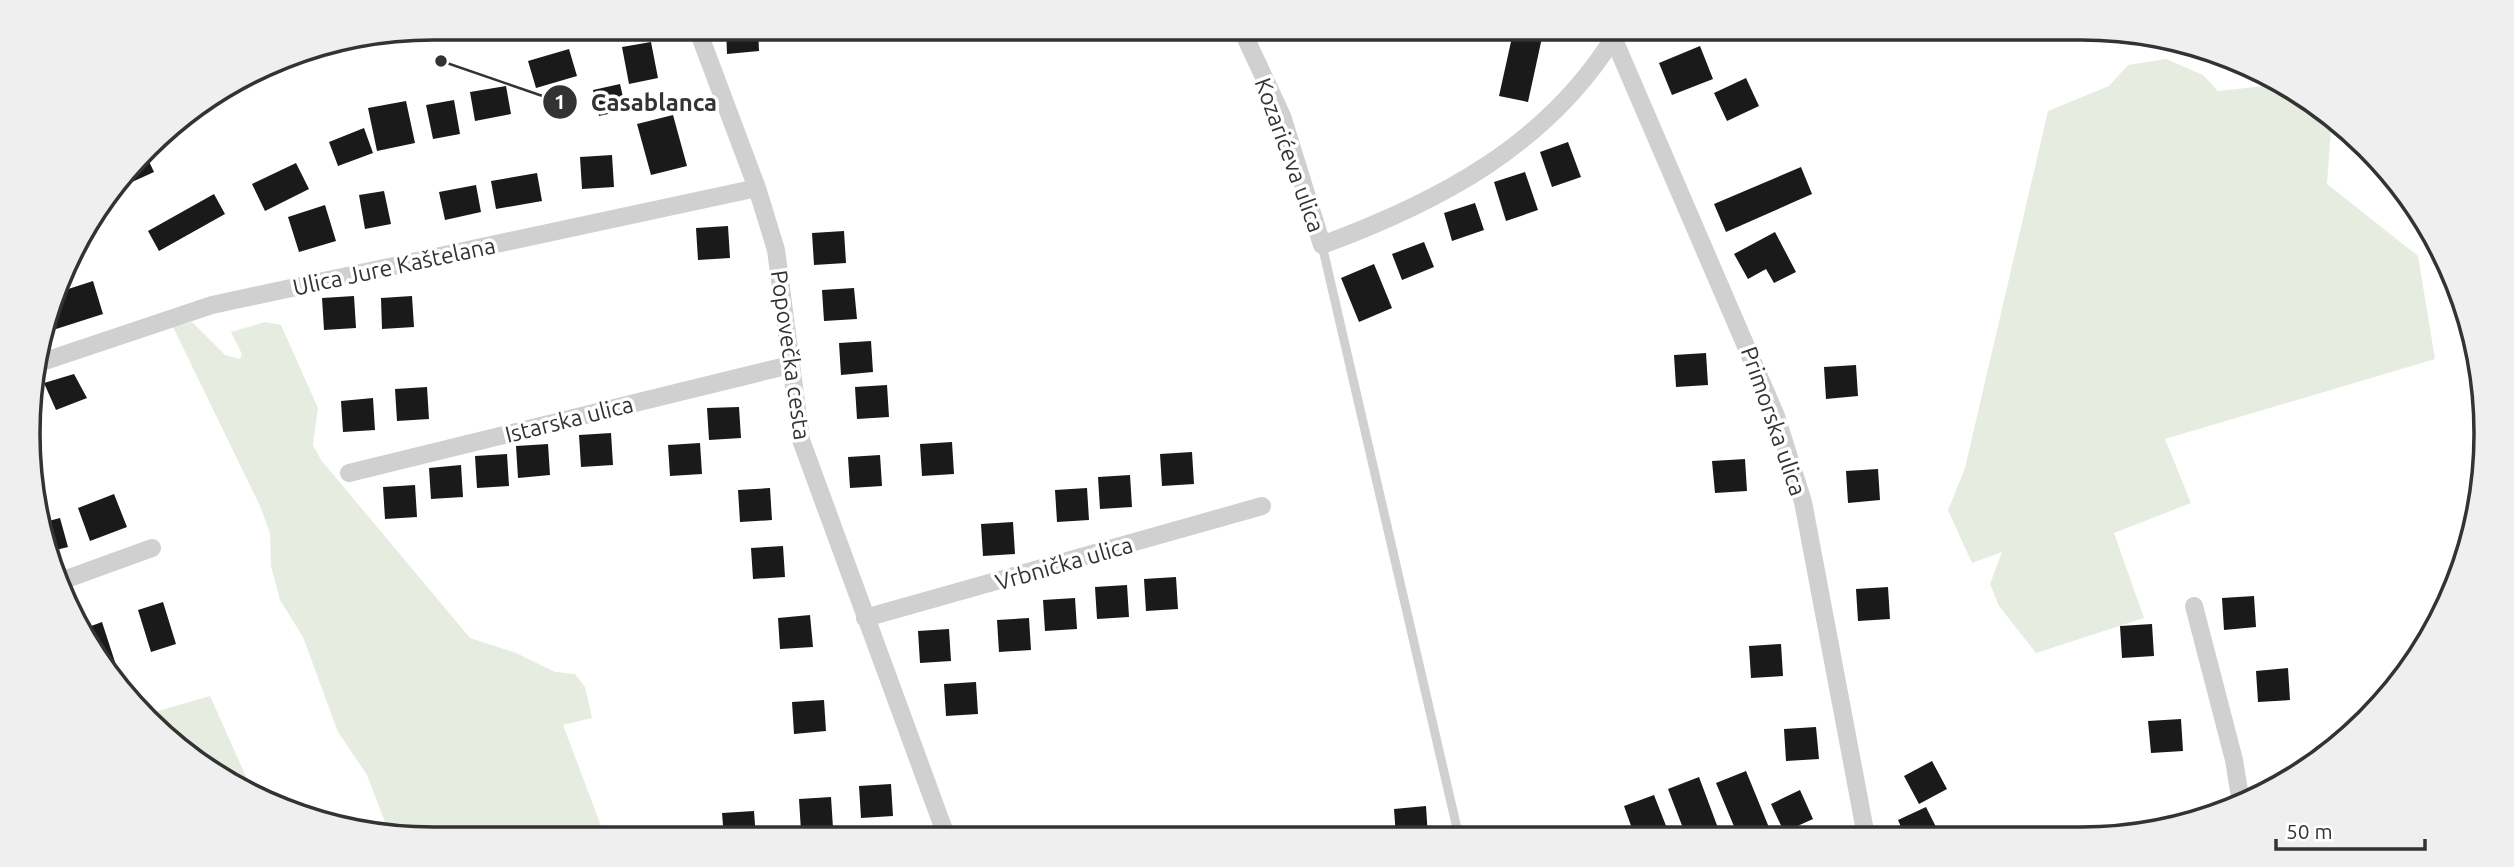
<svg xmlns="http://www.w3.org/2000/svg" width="2514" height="867" font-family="Ubuntu,sans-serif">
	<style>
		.green { fill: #e6ecdf }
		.building { fill: #1a1a1a }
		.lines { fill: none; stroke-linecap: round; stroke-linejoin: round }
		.service { stroke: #d0d0d0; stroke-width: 9 }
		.minor { stroke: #d0d0d0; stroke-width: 18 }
		.labels { text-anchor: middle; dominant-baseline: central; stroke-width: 7; stroke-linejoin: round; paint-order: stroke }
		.street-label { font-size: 23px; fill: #333; stroke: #fff }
		.rim { fill: none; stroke: #333; stroke-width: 3.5 }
		.leader { fill: none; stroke: #333; stroke-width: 2.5 }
		.callout-dot { fill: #333; stroke: #fff; stroke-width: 2.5 }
		.mark-label { font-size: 21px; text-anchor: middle; font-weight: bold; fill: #fff }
		.callout-label { font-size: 24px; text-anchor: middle; font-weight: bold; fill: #333; stroke: #fff; stroke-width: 7; stroke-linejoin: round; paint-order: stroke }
	</style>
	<rect width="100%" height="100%" fill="#fff"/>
	<path class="green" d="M2166 59 2203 75 2218 91 2274 85 2327 112 2340 126 2331 129 2327 184 2418 256 2435 359 2165 439 2191 503 2114 533 2144 618 2036 653 1999 606 1990 584 2002 552 1972 563 1948 510 1965 468 2048 111 2109 86 2128 65Z
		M192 322 225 355 240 359 242 354 231 332 265 322 281 325 318 408 313 445 321 460 470 638 516 653 555 672 575 674 585 687 592 718 563 725 606 839H434L362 830 385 822 367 775 338 732 303 637 280 600 271 566 270 533 260 506 173 327Z
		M210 696 252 790 208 770 151 713Z"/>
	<path class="building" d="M726 28H758L759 51 727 54Z
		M1514 28 1543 33 1528 102 1499 96Z
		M651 42 658 78 629 84 622 47Z
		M1700 46 1713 79 1672 95 1659 63Z
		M569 49 577 76 536 88 528 61Z
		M1746 78 1759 106 1727 121 1714 93Z
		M620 84 626 110 599 116 593 90Z
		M506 86 511 114 475 121 470 92Z
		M454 100 460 134 433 139 426 105Z
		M406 101 415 143 377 151 368 108Z
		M673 115 687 166 651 175 637 124Z
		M364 128 373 153 338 166 329 142Z
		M1568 142 1581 177 1552 187 1540 152Z
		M146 155 154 172 121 187Z
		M612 155 614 187 582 189 580 157Z
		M296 163 309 189 265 211 252 184Z
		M1801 167 1812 194 1726 232 1714 204Z
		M1525 172 1538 210 1506 221 1494 182Z
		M537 173 542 201 496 209 491 181Z
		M476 185 481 212 445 220 439 192Z
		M384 191 391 224 365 229 359 195Z
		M214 194 225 214 159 251 148 231Z
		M1475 203 1484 230 1452 241 1444 213Z
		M325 205 336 241 299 252 288 217Z
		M728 226 730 258 698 260 696 228Z
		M844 231 846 263 814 265 812 233Z
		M1775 232 1796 272 1774 283 1766 269 1748 279 1734 254Z
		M1424 242 1434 267 1402 280 1392 254Z
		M1374 264 1392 308 1359 322 1341 278Z
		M93 281 103 314 53 330 50 320 59 292Z
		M854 288 857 319 824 321 822 290Z
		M354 296 356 328 324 330 322 298Z
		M412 296 414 327 382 329 381 298Z
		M871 341 873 372 841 375 839 343Z
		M1706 353 1708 385 1676 387 1674 355Z
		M1856 365 1858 396 1826 399 1824 367Z
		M74 374 87 398 56 410 44 383Z
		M887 385 889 417 857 419 855 387Z
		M427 387 429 419 397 421 395 389Z
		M373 398 375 430 343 432 341 401Z
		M739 407 741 438 709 440 707 408Z
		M611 433 613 465 581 467 579 435Z
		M952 442 954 474 922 476 920 444Z
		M700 443 702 474 670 476 668 445Z
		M548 444 550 475 518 478 516 446Z
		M1192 452 1194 484 1162 486 1160 454Z
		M507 454 509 486 477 488 475 456Z
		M880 455 882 486 850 488 848 457Z
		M1745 459 1747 491 1715 493 1712 461Z
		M461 465 463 497 431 499 429 468Z
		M1878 469 1880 500 1848 503 1846 471Z
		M1130 475 1132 507 1100 509 1098 477Z
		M415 485 417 517 385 519 383 487Z
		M770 488 772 520 740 522 738 490Z
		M1087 488 1089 520 1057 522 1055 490Z
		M114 494 127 527 90 541 78 508Z
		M60 518 68 547 48 552 42 538 41 523Z
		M1013 522 1015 554 983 556 981 524Z
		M783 546 785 577 753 579 751 548Z
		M1176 577 1178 609 1146 611 1144 579Z
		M1127 585 1129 617 1097 619 1095 587Z
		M1888 587 1890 619 1858 621 1856 589Z
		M2254 596 2256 627 2224 630 2222 598Z
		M1075 598 1077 629 1045 631 1043 600Z
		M163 602 176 644 151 652 138 610Z
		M810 615 813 647 780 649 778 618Z
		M1029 618 1031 650 999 652 997 620Z
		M102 622 115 662 103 666 97 659 83 629Z
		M2152 624 2154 656 2122 658 2120 626Z
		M949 629 951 661 920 663 918 631Z
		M1781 644 1783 676 1751 678 1749 646Z
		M2288 668 2290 700 2258 702 2256 671Z
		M976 682 978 714 946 716 944 684Z
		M824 700 826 731 794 734 792 702Z
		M2181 719 2183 751 2151 753 2148 721Z
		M1816 727 1819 759 1786 761 1784 729Z
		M1932 761 1947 789 1919 804 1904 776Z
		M1746 771 1770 830 1755 836H1738L1716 783Z
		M1699 777 1721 836H1686L1668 789Z
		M891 784 893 816 861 818 859 786Z
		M1800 790 1813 819 1784 832 1771 804Z
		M1654 795 1670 836 1635 837 1624 806Z
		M831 797 833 828 801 831 799 799Z
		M1426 806 1428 837H1396L1394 809Z
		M1926 807 1940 835 1905 836 1898 820Z
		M754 811 756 838H724L722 813Z
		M2194 816V817L2169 825 2168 818Z"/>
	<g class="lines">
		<path class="service" d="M1322 245 1459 837"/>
		<path class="minor" d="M697 28 757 188 776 250 801 440 947 838
			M1241 28 1282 116 1322 245C1439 202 1547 145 1614 37
			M1609 28 1776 416 1803 502 1866 836
			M36 364 212 305 757 188
			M349 473 790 365
			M61 581 152 548
			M2194 606 2234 760 2241 803
			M865 618 1262 506"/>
	</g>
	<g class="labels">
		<g class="street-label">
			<text transform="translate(1290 155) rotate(70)">Kozarićeva ulica</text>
			<text transform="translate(394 266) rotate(-12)">Ulica Jure Kaštelana</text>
			<text transform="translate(791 355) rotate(82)">Popovečka cesta</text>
			<text transform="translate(569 419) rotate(-14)">Istarska ulica</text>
			<text transform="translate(1774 421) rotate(71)">Primorska ulica</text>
			<text transform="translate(1064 563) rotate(-16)">Vrbnička ulica</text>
		</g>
	</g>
	<path d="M0 0H2514V867H0ZM433 40H2081A393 393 0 0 1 2474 433V434A393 393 0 0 1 2081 827H433A393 393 0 0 1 40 434V433A393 393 0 0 1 433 40Z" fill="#efefef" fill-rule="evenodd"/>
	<path class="rim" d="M433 40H2081A393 393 0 0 1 2474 433V434A393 393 0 0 1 2081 827H433A393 393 0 0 1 40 434V433A393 393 0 0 1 433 40Z"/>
	<path class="leader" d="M441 61L560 102"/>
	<g class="callout-dot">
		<circle cx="441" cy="61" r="7"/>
		<circle cx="560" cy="102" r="18"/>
	</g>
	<g class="mark-label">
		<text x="560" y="109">1</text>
	</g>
	<g class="callout-label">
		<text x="654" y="111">Casablanca</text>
	</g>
	<path d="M2276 839v10h149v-10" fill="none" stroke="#333333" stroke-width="3.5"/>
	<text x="2286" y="839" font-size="21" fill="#333333" stroke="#ffffff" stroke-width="5" paint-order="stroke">50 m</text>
</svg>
